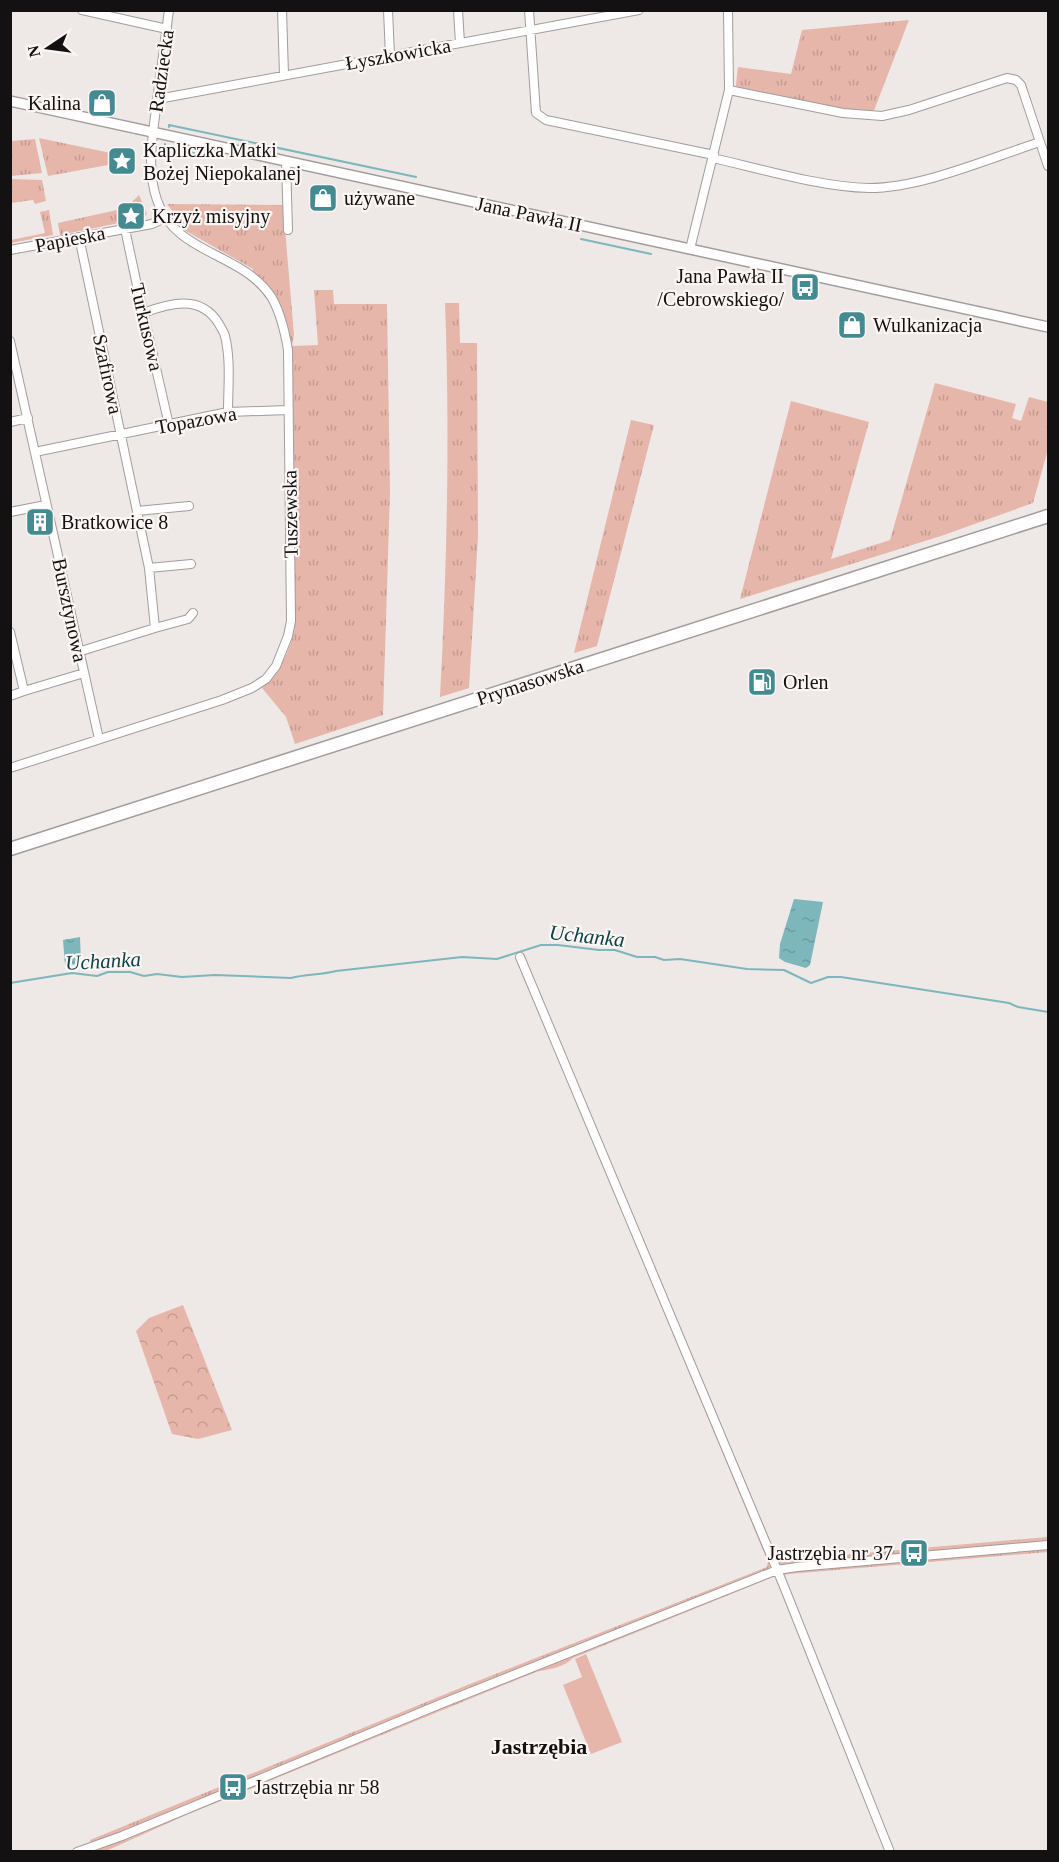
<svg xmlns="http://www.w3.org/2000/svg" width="1059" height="1862" font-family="Georgia,serif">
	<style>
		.grass { fill: url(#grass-tufts) }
		.forest { fill: url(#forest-crowns) }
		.pitch { fill: #e7b6aa }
		.water { fill: url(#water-ripples) }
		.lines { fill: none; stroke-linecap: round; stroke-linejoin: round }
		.stream { stroke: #7db6bb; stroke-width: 2 }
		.minor-casing { stroke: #a29d9c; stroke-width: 10 }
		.tertiary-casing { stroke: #a29d9c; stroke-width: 12 }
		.primary-casing { stroke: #a29d9c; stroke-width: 15 }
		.minor { stroke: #fff; stroke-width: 8 }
		.tertiary { stroke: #fff; stroke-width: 9 }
		.primary { stroke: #fff; stroke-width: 12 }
		.labels { text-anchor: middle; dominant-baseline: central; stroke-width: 4.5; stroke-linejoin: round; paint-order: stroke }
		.street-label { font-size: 20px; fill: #131111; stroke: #fbf6f4 }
		.poi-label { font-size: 20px; fill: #131111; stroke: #fbf6f4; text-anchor: start }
		.water-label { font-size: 21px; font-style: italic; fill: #0d4347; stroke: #fbf6f4 }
		.quarter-label { font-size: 22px; font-weight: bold; fill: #131111; stroke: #fbf6f4 }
	</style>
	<defs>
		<pattern id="grass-tufts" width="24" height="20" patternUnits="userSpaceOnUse" patternTransform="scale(1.5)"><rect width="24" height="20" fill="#e7b6aa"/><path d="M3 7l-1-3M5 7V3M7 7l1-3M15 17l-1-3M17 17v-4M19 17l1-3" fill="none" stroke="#c59b91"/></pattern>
		<pattern id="forest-crowns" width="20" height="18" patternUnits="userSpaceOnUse" patternTransform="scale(1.5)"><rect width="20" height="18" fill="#e7b6aa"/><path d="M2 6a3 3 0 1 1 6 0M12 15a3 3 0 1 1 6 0" fill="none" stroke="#c59b91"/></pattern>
		<pattern id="water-ripples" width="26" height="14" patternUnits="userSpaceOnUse" patternTransform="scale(1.5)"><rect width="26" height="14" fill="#7db6bb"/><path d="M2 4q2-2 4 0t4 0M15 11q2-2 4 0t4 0" fill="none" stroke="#6b9ba0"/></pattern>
	</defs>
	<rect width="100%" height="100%" fill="#eee8e7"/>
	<path class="grass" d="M909 20 873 113 735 92 738 67 791 74 802 30Z
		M39 138 125 156 134 170 119 163 48 176Z
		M35 139 42 173 11 176V141Z
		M11 179 42 180 46 201 35 204 33 200 11 203Z
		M139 195 147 214 144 218 60 235 58 223 126 208Z
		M167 204 283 205 294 335 292 346 318 345 314 290H333L334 304H387L390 492 383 715 295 744 286 717 262 688C281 671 290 651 295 626L292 347C287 317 277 292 253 273V269L186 231H181L184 226Z
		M49 210 53 235 11 243V240L45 233 40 212Z
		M445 303H459L460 343H477L478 536 469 688 440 697C447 565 450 434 445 303Z
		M935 383 1016 404 1012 418 1021 421 1029 397 1048 402V449L1033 503 941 536 740 599 791 401 869 422 831 559 890 540Z
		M631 420 654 425 597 646 574 653Z
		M525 958 777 1557 785 1560 1048 1537V1552L789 1574 773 1577 573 1658C564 1668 548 1669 536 1672L186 1815 106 1851H94L90 1840 470 1684 767 1567 768 1562 517 960Z"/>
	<path class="forest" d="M183 1305 232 1430 198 1439 172 1434 136 1331 149 1318Z"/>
	<path class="pitch" d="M586 1654 622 1742 591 1754 563 1685 582 1677 575 1659Z"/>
	<path class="water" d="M794 899 823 902 810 965 806 968 785 962 779 958 780 944Z
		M80 937 81 964 65 965 63 940Z"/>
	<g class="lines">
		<path class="stream" d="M169 127V125L416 177
			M165 144V146L194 153
			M581 239 651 254
			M10 983 72 973 97 976 108 972H130L144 976 157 974 182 977 215 975 291 978C306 974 321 975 336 971L462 957 497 959 541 945H558L599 950H615L637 957H655L664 960 680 959 747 969 784 970 811 983 828 977H841L1009 1003 1018 1007 1048 1012"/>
		<g class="minor-casing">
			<path id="minor" d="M82 10 167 29
				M282 10 284 75
				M388 10 390 56
				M458 10 460 43
				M529 10 536 113 546 120 714 155
				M729 90 843 113 882 116 909 110 1007 78 1016 80 1021 85 1048 166
				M158 99 639 10
				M713 158C761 169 821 187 869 188 922 188 990 158 1040 142
				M286 161 288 230
				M125 229 138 290 169 425
				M690 249 729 90 728 10
				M10 250 152 224 165 218
				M143 313C170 303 201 294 219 324 221 328 224 332 225 336 231 360 228 388 228 412
				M10 341 99 739
				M10 422 28 418
				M35 452 228 412 288 410
				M137 511 189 506
				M10 512 46 505
				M149 568 191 564
				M155 628 188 619 193 613
				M10 632 24 691 10 696
				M78 652 155 628 149 568 79 237
				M24 691 84 673
				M10 768 222 700 252 688 266 679 276 666 288 636 291 621 288 350C285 332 281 314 272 298 243 252 175 255 157 200 146 168 153 134 157 101 161 71 165 41 169 10
				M520 957 783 1584 890 1852
				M77 1852 122 1836 443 1703 777 1570 797 1567 1048 1545"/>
		</g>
		<g class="tertiary-casing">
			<path id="tertiary" d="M10 101 1048 327"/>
		</g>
		<g class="primary-casing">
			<path id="primary" d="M10 849 1048 516"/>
		</g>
		<use href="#minor" class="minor"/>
		<use href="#tertiary" class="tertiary"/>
		<use href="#primary" class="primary"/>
	</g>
	<defs>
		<g id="shop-square" transform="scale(1.5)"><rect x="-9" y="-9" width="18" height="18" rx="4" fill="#438a91" stroke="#fbf6f4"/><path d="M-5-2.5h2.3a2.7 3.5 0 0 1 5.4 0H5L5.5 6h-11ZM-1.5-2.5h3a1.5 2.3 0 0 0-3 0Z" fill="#fff"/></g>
		<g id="sight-square" transform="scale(1.5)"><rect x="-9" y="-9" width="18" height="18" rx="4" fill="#438a91" stroke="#fbf6f4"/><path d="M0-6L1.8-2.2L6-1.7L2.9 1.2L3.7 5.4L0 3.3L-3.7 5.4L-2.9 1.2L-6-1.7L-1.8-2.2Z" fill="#fff"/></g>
		<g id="bus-square" transform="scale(1.5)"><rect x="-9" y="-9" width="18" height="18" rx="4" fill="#438a91" stroke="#fbf6f4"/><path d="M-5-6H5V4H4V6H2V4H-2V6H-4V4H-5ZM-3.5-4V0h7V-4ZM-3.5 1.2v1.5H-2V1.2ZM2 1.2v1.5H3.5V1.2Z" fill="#fff"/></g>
		<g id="building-square" transform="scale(1.5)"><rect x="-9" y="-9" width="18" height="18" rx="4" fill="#438a91" stroke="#fbf6f4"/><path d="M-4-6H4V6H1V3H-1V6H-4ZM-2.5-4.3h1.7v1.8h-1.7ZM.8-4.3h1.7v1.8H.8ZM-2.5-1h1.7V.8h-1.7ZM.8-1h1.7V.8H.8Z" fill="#fff"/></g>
		<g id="fuel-square" transform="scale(1.5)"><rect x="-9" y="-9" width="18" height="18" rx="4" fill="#438a91" stroke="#fbf6f4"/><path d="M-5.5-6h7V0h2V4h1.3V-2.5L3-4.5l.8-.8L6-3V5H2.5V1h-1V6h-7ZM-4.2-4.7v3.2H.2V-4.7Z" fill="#fff"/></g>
	</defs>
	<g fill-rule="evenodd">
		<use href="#shop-square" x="102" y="103"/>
		<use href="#sight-square" x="122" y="161"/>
		<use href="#shop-square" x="323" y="198"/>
		<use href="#sight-square" x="131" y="216"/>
		<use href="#bus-square" x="805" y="287"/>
		<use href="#shop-square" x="852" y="325"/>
		<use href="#building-square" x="40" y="522"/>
		<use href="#fuel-square" x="762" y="682"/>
		<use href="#bus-square" x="914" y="1553"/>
		<use href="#bus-square" x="233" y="1787"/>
	</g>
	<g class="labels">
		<g class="street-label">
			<text transform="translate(398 54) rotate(-10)">Łyszkowicka</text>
			<text transform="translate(161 71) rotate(-82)">Radziecka</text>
			<text transform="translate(529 214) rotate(12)">Jana Pawła II</text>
			<text transform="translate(70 239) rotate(-11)">Papieska</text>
			<text transform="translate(147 327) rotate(77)">Turkusowa</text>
			<text transform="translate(108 374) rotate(78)">Szafirowa</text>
			<text transform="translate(196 420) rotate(-10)">Topazowa</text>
			<text transform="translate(290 514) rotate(-91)">Tuszewska</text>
			<text transform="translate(70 610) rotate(78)">Bursztynowa</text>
			<text transform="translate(530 682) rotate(-18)">Prymasowska</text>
		</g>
		<g class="poi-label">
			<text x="81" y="103" text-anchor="end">Kalina</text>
			<text x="143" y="150">Kapliczka Matki<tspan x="143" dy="23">Bożej Niepokalanej</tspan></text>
			<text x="344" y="198">używane</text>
			<text x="152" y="216">Krzyż misyjny</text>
			<text x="784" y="276" text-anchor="end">Jana Pawła II<tspan x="784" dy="23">/Cebrowskiego/</tspan></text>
			<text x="873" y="325">Wulkanizacja</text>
			<text x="61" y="522">Bratkowice 8</text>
			<text x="783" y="682">Orlen</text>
			<text x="893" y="1553" text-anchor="end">Jastrzębia nr 37</text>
			<text x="254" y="1787">Jastrzębia nr 58</text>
		</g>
		<g class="water-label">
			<text transform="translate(587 936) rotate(6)">Uchanka</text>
			<text transform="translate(103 961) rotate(-3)">Uchanka</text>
		</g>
		<g class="quarter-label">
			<text x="539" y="1746">Jastrzębia</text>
		</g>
	</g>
	<rect width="1059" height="1862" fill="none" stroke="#131111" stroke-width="24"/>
	<g transform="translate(48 48) rotate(257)" stroke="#fbf6f4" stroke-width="4.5" paint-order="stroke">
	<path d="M0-4.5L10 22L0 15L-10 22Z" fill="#131111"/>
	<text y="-9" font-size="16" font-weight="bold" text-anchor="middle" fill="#131111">N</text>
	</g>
</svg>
